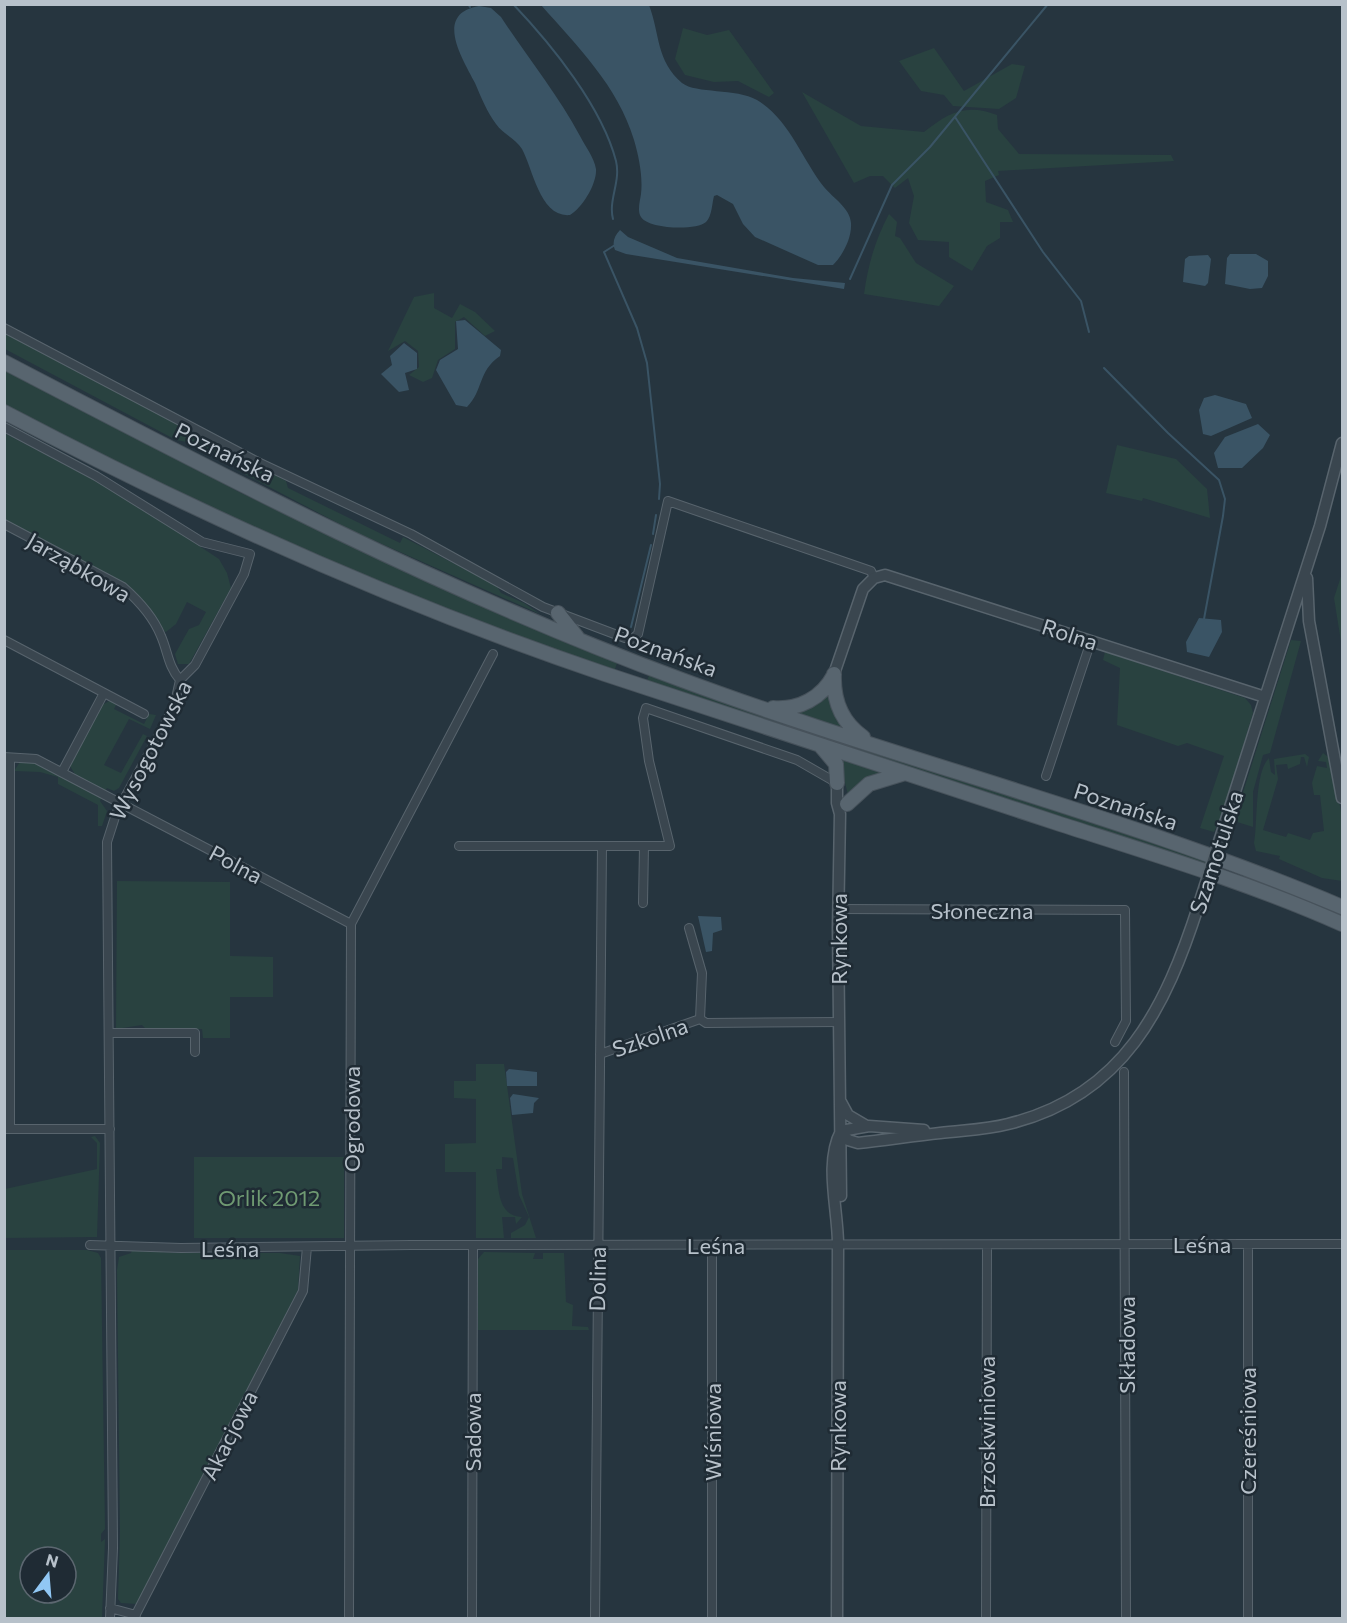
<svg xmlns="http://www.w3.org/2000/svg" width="1347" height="1623" font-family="Commissioner,sans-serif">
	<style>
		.green { fill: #294240; fill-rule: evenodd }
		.water { fill: #3a5465 }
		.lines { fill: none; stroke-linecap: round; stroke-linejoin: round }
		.stream { stroke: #3a5465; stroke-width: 2 }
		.minor-casing { stroke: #58646d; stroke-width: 10 }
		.tertiary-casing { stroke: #58646d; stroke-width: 13 }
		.primary-casing { stroke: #47525b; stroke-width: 16 }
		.minor { stroke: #3a464f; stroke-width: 8 }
		.tertiary { stroke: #3a464f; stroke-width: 10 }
		.primary { stroke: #58656f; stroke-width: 14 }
		.tertiary-bridge-casing { stroke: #58646d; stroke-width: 13; stroke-linecap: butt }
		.tertiary-bridge { stroke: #3a464f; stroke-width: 10 }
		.labels { text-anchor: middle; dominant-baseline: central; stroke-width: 5; stroke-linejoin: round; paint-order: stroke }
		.street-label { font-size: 22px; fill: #b7c1ca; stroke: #1f2b34 }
		.park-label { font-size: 22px; fill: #6f9a72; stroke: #1f2b34 }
	</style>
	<rect width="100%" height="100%" fill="#26353f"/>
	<path class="green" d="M683 28 707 35 729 30 774 93 769 97 738 81 714 82 685 75 675 59Z
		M934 48 964 91 1012 64 1025 66 1016 98 999 109 953 106 944 95 921 91 899 61Z
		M802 92 861 126 924 132C948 113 966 103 997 115L998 129 1019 154 1171 155 1174 161 998 171 999 175 985 181 986 202 1008 210 1013 222H1000V238L987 246 972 271 949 257V242L918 240 909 223 914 196 908 178 895 188 883 176H870L854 183Z
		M889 214 897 222 895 236 900 238 916 263 954 286 939 306 864 294C868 265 875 240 889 214Z
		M434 293V308L452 318 460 304 475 312 495 331 485 336 464 317 455 322V349L438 360 432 378 423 382 409 375 419 367 418 351 405 341 388 351 414 297Z
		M4 333 239 455 248 466 231 465 210 449 208 451 193 443 176 440 5 349Z
		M4 366 241 493 385 561 618 660 614 672C478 625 343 572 213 510 143 477 74 441 5 407Z
		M4 433 119 493 219 559 227 573 231 588 189 664H178L175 654 189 629 199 625 206 612 187 602 176 624 166 632 164 631 147 605 5 520Z
		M1117 445 1176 459 1207 489 1210 518 1143 498 1142 501 1106 493Z
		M257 466 286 481 288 488 400 543 403 537 497 586 501 593 524 603 540 614 355 532 233 468H249L253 471Z
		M1342 573V648L1334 598Z
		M1291 640 1301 641 1270 753 1263 755 1253 792V827L1234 821Z
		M1105 652 1245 698 1251 705 1253 713 1224 810 1214 832 1200 828 1224 756 1187 743 1178 746 1117 725 1120 668 1103 660Z
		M649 675 1207 860 1206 865 647 681Z
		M828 692 845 729 844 730 796 713Z
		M109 701 117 703 114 709 144 724 149 714 156 715 150 729 129 719 104 765 121 773 143 734 147 736 119 788 114 791 107 788 105 791 76 776 70 766 102 705Z
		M1323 753 1331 759 1342 817V881L1322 878 1279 859 1280 856 1256 851 1254 843C1258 823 1254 773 1269 758L1271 772 1275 775 1274 759 1305 754 1309 757 1307 767 1304 757H1301L1300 764 1288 769 1287 764 1276 765 1278 779 1263 830 1286 837 1288 833 1310 840 1313 833 1324 831 1320 795H1314L1312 783 1317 766 1327 768 1326 762 1318 761Z
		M839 758 885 772 866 779 848 795Z
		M20 762H37L102 797 100 801 107 811 102 826H98V805L58 784V777L40 772 14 771Z
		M117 881 230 882V956L273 957V997H230V1038H203L202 1029H146L142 1025 116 1029Z
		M476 1064H504L522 1194 536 1238H511V1233L525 1225 529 1217 519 1195 513 1158 502 1157V1169H496C499 1188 497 1216 522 1217L516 1224 515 1217H502L504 1238H476V1172H445V1144L476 1143V1099L454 1098V1081H476Z
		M95 1136 100 1143 97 1237 5 1238V1189L97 1169V1143L91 1137Z
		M194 1157H344V1238H194Z
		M5 1250H87L98 1253 101 1258 105 1529 101 1534V1542L105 1539 102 1618H5ZM30 1557H66V1593H30Z
		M132 1250 177 1253H280L300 1256 298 1290 137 1604 121 1603 118 1599 120 1532 117 1270 119 1257 131 1253Z
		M484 1252 535 1253 533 1259H543V1253H564L566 1302 573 1305 572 1326 588 1327 589 1330H478V1259Z"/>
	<path class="water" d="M541 5H649C660 34 656 61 682 83 696 94 736 88 757 100 789 119 802 159 824 187 833 198 850 208 851 223 852 238 843 255 833 265H818L755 237 743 224 733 204 717 195 714 196C712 203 712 216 706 222 696 231 648 229 641 217 637 211 640 201 641 194 643 177 639 157 634 140 618 86 577 46 541 5Z
		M479 6 491 8 501 17C527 57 557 93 580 136 585 146 594 157 596 169 597 184 582 208 570 215 540 218 533 169 522 149 516 139 503 134 496 124 487 112 481 97 475 83 463 59 433 14 479 6Z
		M620 230 628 237 677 258 793 278 845 283 844 289 626 254 615 250C612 243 614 236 620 230Z
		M1230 254H1256L1268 261V276L1262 288 1250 289 1225 284 1227 258Z
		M1208 255 1211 259 1208 283 1205 286 1183 282 1185 259 1189 256Z
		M465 320 501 350 500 356C477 372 484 390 467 407L456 405 436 370 440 360 458 349 456 321Z
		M404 343 417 353V369L405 373 409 390 399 392 381 374 392 365 390 356Z
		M1215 395 1246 404 1252 418 1211 436 1203 434 1199 410 1204 398Z
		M1258 424 1270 435 1263 448 1242 468H1218L1214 453 1225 437Z
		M1199 618 1221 620 1222 632 1209 657 1187 652 1186 642Z
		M698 916 721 917 722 930 713 933 712 951 706 952Z
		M509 1069 537 1072V1086H507L506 1072Z
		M513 1094 539 1098 534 1103 533 1113 512 1115 510 1098Z"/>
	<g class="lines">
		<path class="stream" d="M468 4 470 7
			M513 4C552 45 602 107 616 161 621 182 608 200 613 219
			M955 117 1043 252 1081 301 1089 332
			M615 245 604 252 637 328 647 363 660 484 659 499
			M850 279 892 185 930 147 1048 4
			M1104 368 1168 433 1219 480 1225 499 1223 516 1204 619
			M653 534 656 515
			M631 627 651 545"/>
		<g class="minor-casing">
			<path id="minor" d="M4 328 258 462 411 534 543 607 625 638 632 639 638 634 668 501 871 571 874 578
				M4 427 96 476 202 542 250 554 244 574 195 665 180 680 174 707 116 814 107 842 113 1548 110 1618
				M4 524 123 587C139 601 153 616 161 636 168 652 168 666 180 680
				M4 640 144 714
				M4 757 36 759 351 924
				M10 758V1129
				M62 772 104 693
				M1046 776 1091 641
				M459 846H670L649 761 643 718 646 708 797 760 837 783
				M643 903 644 846
				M838 909 1125 910 1126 1021 1115 1042
				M689 928 702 973 700 1019
				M700 1019 706 1023 840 1022
				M110 1033H195V1052
				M600 1054 700 1019
				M1124 1072 1126 1618
				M4 1129H110
				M90 1245 181 1248 411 1245 1342 1244
				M110 1608 136 1615
				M134 1618 303 1291 307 1247
				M349 1618 351 924 493 654
				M472 1618 473 1245
				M595 1618 602 846
				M712 1618V1245
				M986 1618 987 1245
				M1248 1618V1244"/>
		</g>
		<g class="tertiary-casing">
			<path id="tertiary" d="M1307 578 1309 621 1342 798
				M834 674 863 589 874 578 885 575 1265 697
				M837 783V803L840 814 838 928 841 1196
				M1224 826 1320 526 1342 443
				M841 1102 848 1115 865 1125
				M841 1131 848 1140 858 1143C885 1140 913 1136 940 1133 963 1130 985 1130 1008 1124 1124 1096 1166 1007 1199 904
				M841 1131 869 1126 924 1130
				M837 1618C838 1494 837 1369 838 1244 838 1209 824 1163 841 1131"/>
		</g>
		<g class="primary-casing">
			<path id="primary" d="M4 362C226 478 448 594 682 680 900 761 1128 816 1342 907
				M4 412C198 514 398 604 605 674 756 724 907 773 1057 823 1153 854 1250 883 1342 924
				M558 613 577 637
				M834 674C833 700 841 722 863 737
				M773 708C799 710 822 698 834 675
				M820 745 836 764 837 783
				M847 804 869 784 905 773"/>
		</g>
		<use href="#minor" class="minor"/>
		<use href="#tertiary" class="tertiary"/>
		<use href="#primary" class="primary"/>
		<g class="tertiary-bridge-casing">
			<path id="tertiary-bridge" d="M1199 904 1224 826"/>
		</g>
		<use href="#tertiary-bridge" class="tertiary-bridge"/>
	</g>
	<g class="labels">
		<g class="street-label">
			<text transform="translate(225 452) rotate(26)">Poznańska</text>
			<text transform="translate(79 567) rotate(30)">Jarząbkowa</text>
			<text transform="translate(1070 634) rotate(18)">Rolna</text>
			<text transform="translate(666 651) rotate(20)">Poznańska</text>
			<text transform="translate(150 750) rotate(-63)">Wysogotowska</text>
			<text transform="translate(1126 806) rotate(18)">Poznańska</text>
			<text transform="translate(1216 852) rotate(-72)">Szamotulska</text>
			<text transform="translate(236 864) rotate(28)">Polna</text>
			<text x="982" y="910">Słoneczna</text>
			<text transform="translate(838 939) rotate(-90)">Rynkowa</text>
			<text transform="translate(650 1037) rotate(-19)">Szkolna</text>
			<text transform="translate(351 1119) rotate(-90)">Ogrodowa</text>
			<text x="1202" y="1244">Leśna</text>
			<text x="716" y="1245">Leśna</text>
			<text x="230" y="1248">Leśna</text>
			<text transform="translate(597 1279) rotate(-89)">Dolina</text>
			<text transform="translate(1126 1345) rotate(-90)">Składowa</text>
			<text transform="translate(837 1426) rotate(-90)">Rynkowa</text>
			<text transform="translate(1247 1431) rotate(-90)">Czereśniowa</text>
			<text transform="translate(472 1432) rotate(-90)">Sadowa</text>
			<text transform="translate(712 1432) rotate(-90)">Wiśniowa</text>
			<text transform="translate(986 1432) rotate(-90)">Brzoskwiniowa</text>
			<text transform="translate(229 1435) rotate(-63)">Akacjowa</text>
		</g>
		<g class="park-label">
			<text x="269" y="1197">Orlik 2012</text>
		</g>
	</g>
	<rect width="1347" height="1623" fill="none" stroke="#b7c1ca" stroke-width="12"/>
	<g transform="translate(48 1575) rotate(16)"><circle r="28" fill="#1f2b34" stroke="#5c6770" stroke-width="1.5"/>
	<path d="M0-4.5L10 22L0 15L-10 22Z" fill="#91c7f4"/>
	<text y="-9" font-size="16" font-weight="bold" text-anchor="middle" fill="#b7c1ca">N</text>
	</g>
</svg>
